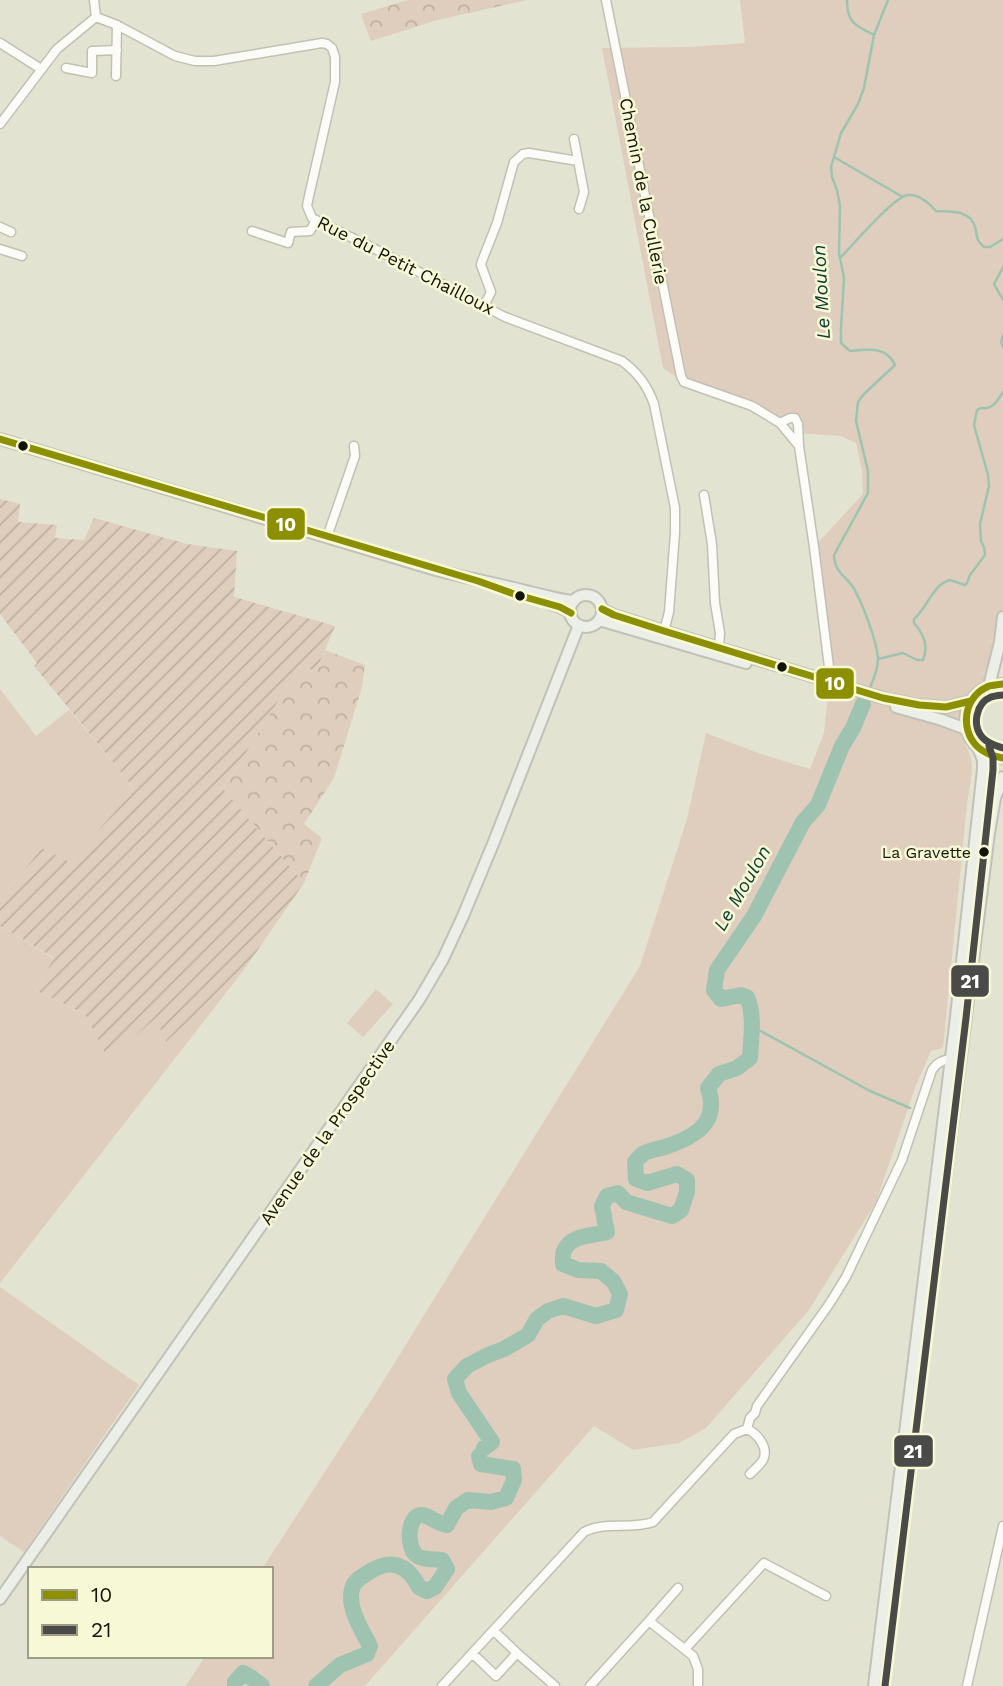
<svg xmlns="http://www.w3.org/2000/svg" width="1003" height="1686" font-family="'Work Sans',sans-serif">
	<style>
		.grass { fill: #dfcebd }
		.forest { fill: url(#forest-crowns) }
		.garden { fill: url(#garden-furrows) }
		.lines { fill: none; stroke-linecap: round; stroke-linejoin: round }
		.stream { stroke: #9ec4b1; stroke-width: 2.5 }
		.river { stroke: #9ec4b1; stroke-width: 16 }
		.minor-casing { stroke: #c1c1b3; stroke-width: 11 }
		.major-casing { stroke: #c1c1b8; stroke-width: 14 }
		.minor { stroke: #fbfbf8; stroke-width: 8 }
		.major { stroke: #ebefe7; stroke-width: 10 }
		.bus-1-casing { stroke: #f7f9d6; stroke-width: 12 }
		.bus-2-casing { stroke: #f7f9d6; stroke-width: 12 }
		.bus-1 { stroke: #8b8f00; stroke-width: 7 }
		.bus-2 { stroke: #4a4a49; stroke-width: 7 }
		.bus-dot { fill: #141408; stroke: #f7f9d6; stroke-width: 2.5 }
		.labels { text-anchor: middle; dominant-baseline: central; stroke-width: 5; stroke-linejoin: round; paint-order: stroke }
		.bus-label { font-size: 16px; fill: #141408; stroke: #f7f9d6; text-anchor: end }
		.street-label { font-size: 18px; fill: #141408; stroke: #f7f9d6 }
		.water-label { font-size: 19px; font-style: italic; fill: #0b3b2e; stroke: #f7f9d6 }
		.line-badge { stroke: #f7f9d6; stroke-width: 2.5 }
		.badge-label { font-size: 19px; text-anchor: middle; font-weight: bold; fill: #fff }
	</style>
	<defs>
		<pattern id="forest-crowns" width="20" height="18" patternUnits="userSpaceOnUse" patternTransform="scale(1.75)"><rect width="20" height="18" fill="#dfcebd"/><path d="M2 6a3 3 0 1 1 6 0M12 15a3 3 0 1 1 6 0" fill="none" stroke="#beb0a1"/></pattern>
		<pattern id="garden-furrows" width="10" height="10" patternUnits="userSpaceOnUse" patternTransform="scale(1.75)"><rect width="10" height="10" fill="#dfcebd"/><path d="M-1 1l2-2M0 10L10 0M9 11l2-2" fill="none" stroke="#beb0a1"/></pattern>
	</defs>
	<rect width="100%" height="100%" fill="#e3e3d1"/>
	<path class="grass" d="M740 0H1003V620L989 686 967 710 970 738 965 745C977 760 970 785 967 804L943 1048 931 1051 916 1085 876 1202 809 1310 706 1428 679 1443 633 1450 594 1426 365 1686H186L205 1656H271V1569H262L374 1396 640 966 687 819 706 733 758 753 810 769 824 733 830 675 814 547 863 494 862 470 856 443 841 436 799 433 795 418 780 423 774 418 684 382 663 368 602 48 690 47 745 43Z
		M0 689 36 736 69 710 129 782 133 791 70 862 42 848 0 899Z
		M0 926 54 959 35 990 85 1014 157 1018 167 1041 243 971 0 1283Z
		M376 989 393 1004 363 1037 347 1023Z
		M0 1287 139 1385 24 1552 0 1536Z"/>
	<path class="forest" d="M408 0H527L434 21 371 41 361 14Z
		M325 650 365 665 362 687 334 778 304 824 322 838 304 883 223 789 300 666 316 671Z"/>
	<path class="garden" d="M0 499 20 504 18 522 57 525 55 538 84 540 94 518 187 544 237 551 234 597 335 626 316 671 300 666 223 789 304 883 243 971 166 1042 156 1018 108 1059 85 1014 35 990 54 958 0 926V899L42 848 70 862 133 791 129 782 34 666 37 663 0 614Z"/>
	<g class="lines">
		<path class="stream" d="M847 0C847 23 855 25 874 35
			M834 157 901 196
			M840 258C852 246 893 197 908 195 919 194 929 203 936 211 949 212 970 209 975 227 978 237 975 239 984 247H990L1003 239
			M1003 267 994 284 1003 300
			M1003 335 1001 342 1003 347
			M878 659 903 653 917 660H923C929 646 923 633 914 623V619C927 608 934 583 950 580L965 585 967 583 970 575 985 555 984 547 981 541 980 524 989 486 988 475 974 425 977 410C985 406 978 409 986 408 995 407 998 399 1003 392
			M869 690C873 681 878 670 878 659 877 641 862 602 853 587 844 574 835 573 834 555L868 493V471L856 421 858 402 864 394 895 365C887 346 867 349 850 351L841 343V328L844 278 839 253 840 206 837 190 832 177 831 167 841 133 858 104 864 88 874 35 888 0
			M863 704 866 696
			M752 1028 757 1029 870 1091 910 1108"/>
		<path class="river" d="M484 1448 492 1442 459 1393 455 1379 467 1366 488 1355 504 1349 528 1335 537 1319 548 1311 563 1306 596 1316 616 1310 620 1294 613 1281 601 1271 578 1270 563 1264C563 1259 562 1255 564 1251 571 1234 593 1236 607 1232L602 1206 607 1196 618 1193 626 1202 672 1216 681 1210 687 1192V1180L677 1174 647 1183 636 1179 635 1162C638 1159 640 1156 643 1154 649 1150 658 1149 665 1147 695 1137 720 1123 708 1088L719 1074 737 1068 750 1058C751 1039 755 1015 747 997L741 995 721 999 714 990 717 970 754 916 803 822 818 805 842 746 853 728 863 704
			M235 1686V1682L243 1673 252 1678 262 1686
			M316 1686 340 1665 367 1654 370 1646C362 1630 347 1608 352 1589 353 1582 360 1578 366 1574 389 1558 406 1562 419 1587L427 1591 435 1587 447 1569 442 1560C434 1559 420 1560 415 1554 407 1545 407 1517 421 1515 427 1514 438 1524 447 1525L456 1508 468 1500 491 1502 506 1498 514 1480 513 1469 481 1464 479 1456"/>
		<g class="minor-casing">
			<path id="minor" d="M606 0 681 376 684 382 752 406 780 423 799 446 814 547 830 675 829 682
				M96 17 117 25 175 56 195 61H214L322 43 327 44 332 48 335 57V82L309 196 307 206 312 218 377 250 505 317 622 361C638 373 647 385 654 404L675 508V533L669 612 663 635
				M0 43 41 69
				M66 68 92 73V51L117 50
				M116 76 117 25
				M0 124 57 49 96 17 94 0
				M574 139 584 192 579 209
				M0 227 11 232
				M252 231 288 243 291 232 310 231 316 220
				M0 249 22 256
				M484 306 491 292 481 265 482 261 497 223 514 162 523 154 529 153 578 161
				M780 423 790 418H795L798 424 799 446
				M704 495 712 544 715 603 720 633 719 647
				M327 537 355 456 354 446
				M747 1429 750 1418 755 1413 757 1406 830 1303 846 1277 902 1160 932 1070C938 1061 944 1060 955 1058
				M747 1429C758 1434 769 1448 763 1460 760 1465 754 1470 750 1474
				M649 1621 678 1588
				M494 1631 517 1653 555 1686
				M685 1649 764 1563 826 1596
				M472 1653 496 1676 517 1653
				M442 1686 584 1532C604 1521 631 1530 653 1522L734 1434 747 1429
				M590 1686 649 1621 693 1656 698 1669V1686
				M967 1686 1003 1526"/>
		</g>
		<g class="major-casing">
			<path id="major" d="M0 439 436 570C467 578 499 584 530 592 545 595 558 600 574 601
				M570 611a16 16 0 1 1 32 0a16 16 0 1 1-32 0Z
				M551 604 560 607 571 613
				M602 609 614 615 664 631 883 698 919 705 946 707 971 701
				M599 620 746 663
				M1003 684C955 685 951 752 1003 758
				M989 686 1000 642 1003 617
				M896 707 942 720 966 729
				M0 1599 419 1000 443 959 463 916 493 844 579 625
				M890 1621 989 833 995 798 1003 777
				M874 1686 956 1017 983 769V760L979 750"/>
		</g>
		<use href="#minor" class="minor"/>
		<use href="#major" class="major"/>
		<g class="bus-1-casing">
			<path id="bus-1" d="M0 439 478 581 514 594 560 607 571 613
				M602 609 614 615 664 631 883 698 919 705 946 707 971 701
				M1003 684C998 685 991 685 987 687 959 700 960 741 987 753 992 756 998 757 1003 758"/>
		</g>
		<g class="bus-2-casing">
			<path id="bus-2" d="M1003 695C999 695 995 696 991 697 976 703 972 725 982 737 988 744 995 745 1003 748
				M885 1686 966 1018 993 770V758L989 746"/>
		</g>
		<use href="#bus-1" class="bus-1"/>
		<use href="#bus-2" class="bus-2"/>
	</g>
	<g class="bus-dot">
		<circle cx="23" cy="446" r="6"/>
		<circle cx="520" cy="596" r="6"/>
		<circle cx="782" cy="667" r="6"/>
		<circle cx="984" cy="852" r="6"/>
	</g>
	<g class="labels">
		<g class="bus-label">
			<text x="971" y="852">La Gravette</text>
		</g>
		<g class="street-label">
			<text transform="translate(644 191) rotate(79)">Chemin de la Cullerie</text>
			<text transform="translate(406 265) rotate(27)">Rue du Petit Chailloux</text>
			<text transform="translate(327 1132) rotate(-55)">Avenue de la Prospective</text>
		</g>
		<g class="water-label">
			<text transform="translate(821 292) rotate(-93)">Le Moulon</text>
			<text transform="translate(742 888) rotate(-60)">Le Moulon</text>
		</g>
	</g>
	<g class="line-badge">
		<rect x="266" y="507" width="40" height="34" rx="7" fill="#8b8f00"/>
		<rect x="815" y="667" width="40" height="33" rx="7" fill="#8b8f00"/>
		<rect x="950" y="964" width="40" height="34" rx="7" fill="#4a4a49"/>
		<rect x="893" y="1434" width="41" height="34" rx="7" fill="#4a4a49"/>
	</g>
	<g class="badge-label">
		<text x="286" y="531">10</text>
		<text x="835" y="690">10</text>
		<text x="970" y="988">21</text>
		<text x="913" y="1458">21</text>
	</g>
	<rect x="28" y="1567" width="245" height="91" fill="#f7f9d6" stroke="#9c9d84" stroke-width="2"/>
	<rect x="42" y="1590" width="35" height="10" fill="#8b8f00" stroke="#9c9d84" stroke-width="2"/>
	<text x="91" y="1602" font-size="21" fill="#141408">10</text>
	<rect x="42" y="1625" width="35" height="10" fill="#4a4a49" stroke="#9c9d84" stroke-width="2"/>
	<text x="91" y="1637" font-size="21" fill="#141408">21</text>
</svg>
